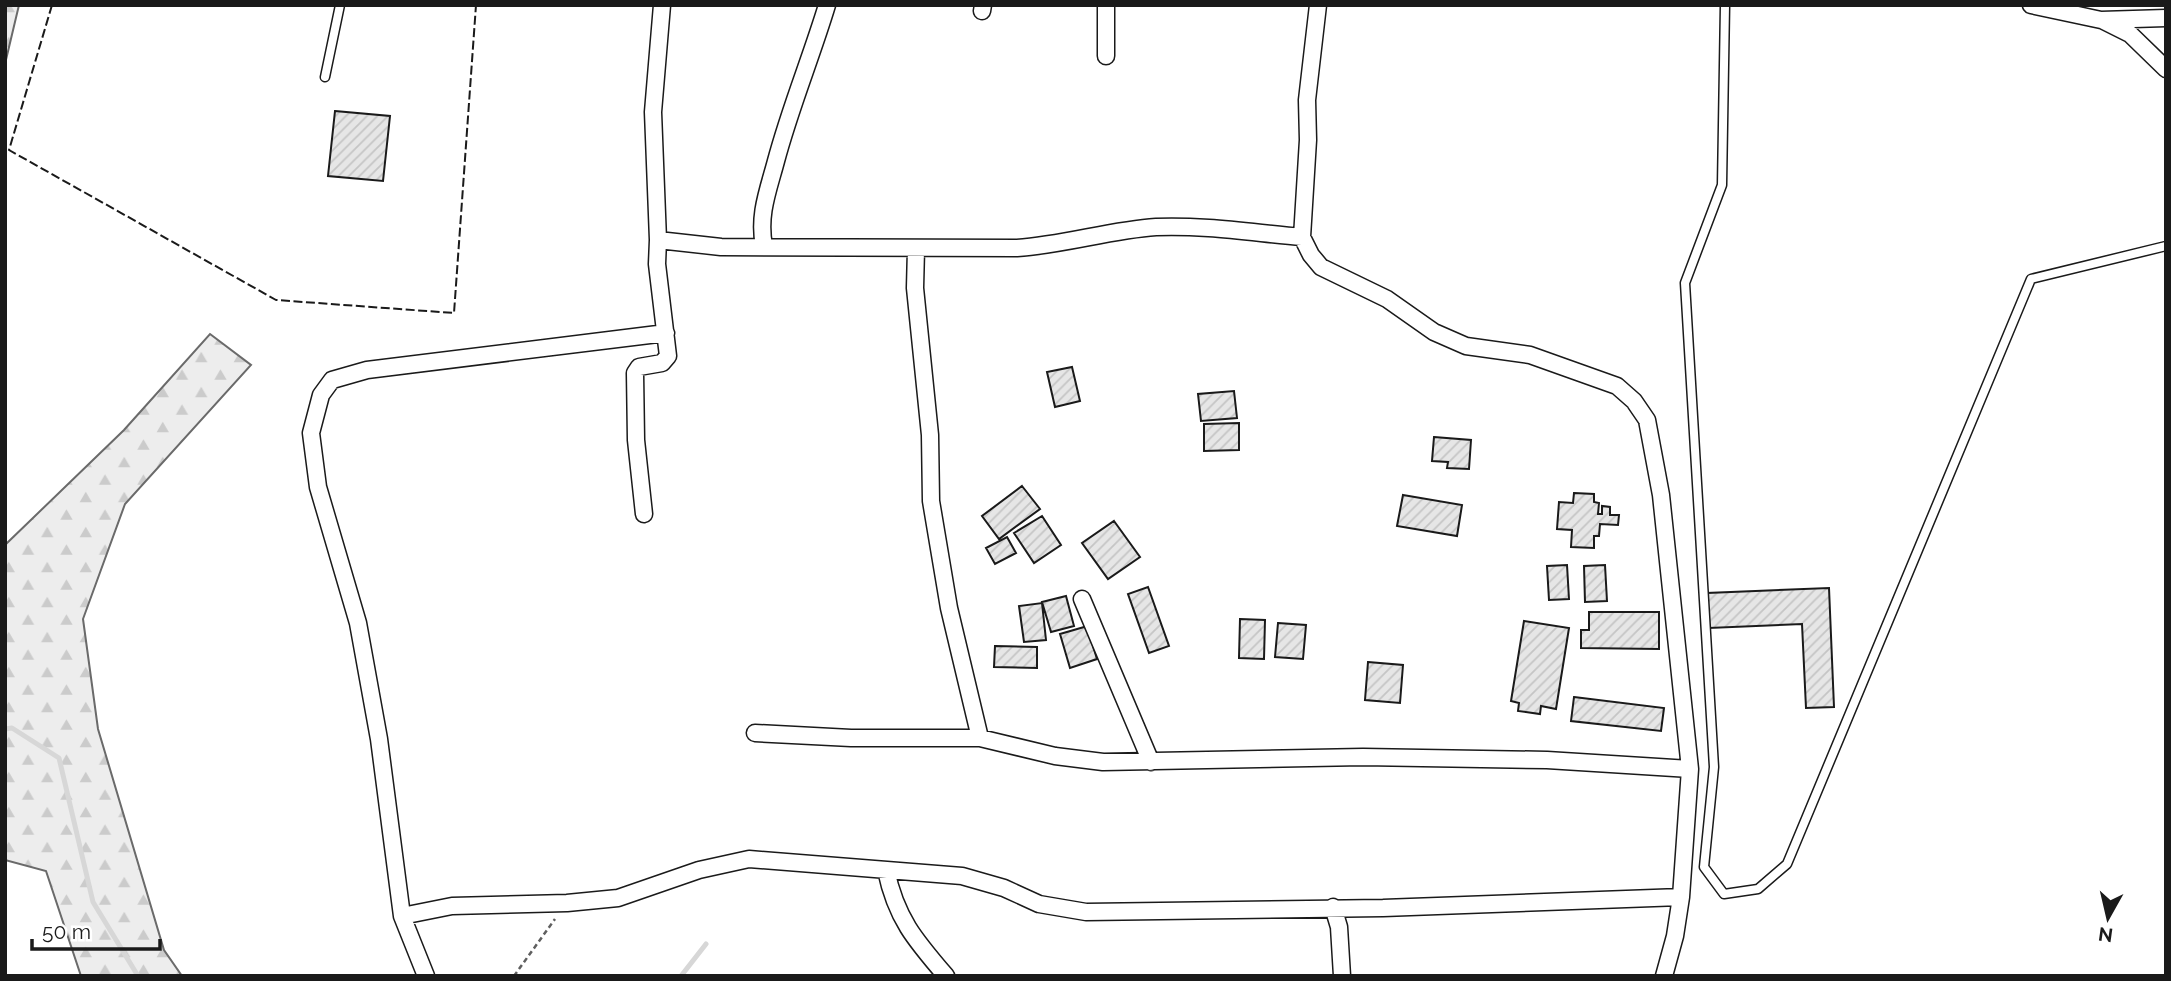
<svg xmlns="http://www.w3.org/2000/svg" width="2171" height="981" font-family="Raleway,sans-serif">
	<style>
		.forest { fill: url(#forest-firs); stroke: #6a6a6a; stroke-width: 2 }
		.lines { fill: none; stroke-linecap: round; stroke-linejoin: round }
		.stream { stroke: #d7d7d7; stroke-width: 5 }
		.building { fill: url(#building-hatch); stroke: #1a1a1a; stroke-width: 2 }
		.lane-casing { stroke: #1a1a1a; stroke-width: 11 }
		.street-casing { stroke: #1a1a1a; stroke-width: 19 }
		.path { stroke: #5f5f5f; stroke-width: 2.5; stroke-dasharray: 5 3.5; stroke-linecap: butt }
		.lane { stroke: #fff; stroke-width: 8 }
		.street { stroke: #fff; stroke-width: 16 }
		.fence { stroke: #1a1a1a; stroke-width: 2; stroke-dasharray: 9 3.5; stroke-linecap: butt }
	</style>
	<defs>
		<pattern id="forest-firs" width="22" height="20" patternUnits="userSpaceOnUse" patternTransform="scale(1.75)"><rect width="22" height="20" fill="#ededed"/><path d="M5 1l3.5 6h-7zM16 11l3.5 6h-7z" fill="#cbcbcb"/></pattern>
		<pattern id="building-hatch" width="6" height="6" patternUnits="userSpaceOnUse" patternTransform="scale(1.75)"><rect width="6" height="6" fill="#e6e6e6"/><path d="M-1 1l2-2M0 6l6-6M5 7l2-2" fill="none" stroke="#c5c5c5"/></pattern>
	</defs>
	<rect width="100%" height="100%" fill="#fff"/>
	<path class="forest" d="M5 5H19L5 64Z
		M210 334 251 365 125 504 83 619 98 729 164 950 182 976H81L46 871 5 860V545L124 430Z"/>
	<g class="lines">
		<path class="stream" d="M5 729 12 728 59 758 93 902 138 976
			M681 976 706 944"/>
	</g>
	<path class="building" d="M335 111 390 116 383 181 328 176Z
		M1072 367 1080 401 1055 407 1047 372Z
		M1234 391 1237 418 1201 421 1198 394Z
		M1239 423V450L1204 451V424Z
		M1434 437 1471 440 1469 469 1447 468 1448 462 1432 461Z
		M1022 486 1040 509 999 539 982 516Z
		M1574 493 1594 494V502L1599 503 1598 514H1602V506L1610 507V515H1619L1618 525 1600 524 1599 536H1594V548L1571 547 1572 530 1557 529 1559 502 1573 503Z
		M1403 495 1462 505 1457 536 1397 526Z
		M1042 516 1061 545 1034 563 1014 533Z
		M1114 521 1140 557 1108 579 1082 543Z
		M1007 537 1016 553 995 564 986 548Z
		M1567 565 1569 599 1549 600 1547 566Z
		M1605 565 1607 601 1585 602 1584 566Z
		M1148 587 1169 646 1149 653 1128 594Z
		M1829 588 1834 707 1806 708 1802 624 1709 628 1707 593Z
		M1066 596 1074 626 1051 632 1042 602Z
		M1042 603 1046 640 1024 642 1019 606Z
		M1589 612H1659V649L1581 648V630H1589Z
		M1240 619 1265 620 1264 659 1239 658Z
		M1524 621 1569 628 1556 709 1541 706 1540 714 1518 711 1519 703 1511 701Z
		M1278 623 1306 625 1303 659 1275 657Z
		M1091 625 1098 645 1093 646 1097 659 1070 668 1060 634Z
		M995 646 1037 647V668L994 667Z
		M1368 662 1403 665 1400 703 1365 700Z
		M1574 697 1664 708 1661 731 1571 721Z"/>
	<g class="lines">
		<g class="lane-casing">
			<path id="lane" d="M1725 5 1722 185 1685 283 1714 767 1704 867 1724 894 1758 889 1787 864 2031 279 2166 246
				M325 77 340 5"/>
		</g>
		<g class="street-casing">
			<path id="street" d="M1318 5 1307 100 1308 140 1302 237 1311 255 1321 267 1387 299 1434 332 1466 346 1530 355 1617 386 1634 401 1647 420 1661 495 1690 769 1681 897 1675 936 1664 976
				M2031 5 2101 20 2166 18
				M982 11 983 5
				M2104 21 2130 34 2166 69
				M1106 56V5
				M658 240 653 112 662 5
				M764 246C758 215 768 191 776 161 790 108 811 58 827 5
				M916 249 915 288 930 435 931 501 949 608 980 738
				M644 514 636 440 635 373 639 367 662 363 668 356 657 264 658 240 721 247 1017 248C1064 245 1110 230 1156 227 1205 225 1254 233 1302 237
				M1082 599 1151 762
				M755 733 851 738H980L1055 756 1103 762 1363 757 1547 760 1690 769
				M886 870C896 918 915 940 946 976
				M1333 907 1339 927 1342 976
				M402 916 452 906 567 903 618 898 699 870 749 859 962 876 1004 888 1039 904 1086 912 1383 908 1681 897
				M426 976 402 916 379 739 358 623 318 487 311 433 321 395 332 380 367 370 666 333"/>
		</g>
		<path class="path" d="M514 976 555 919"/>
		<use href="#lane" class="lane"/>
		<use href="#street" class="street"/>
		<path class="fence" d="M52 5 9 150 276 300 454 313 476 5"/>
	</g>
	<rect width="2171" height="981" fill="none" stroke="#1a1a1a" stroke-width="14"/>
	<g transform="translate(2108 918) rotate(188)" stroke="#ffffff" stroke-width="5" paint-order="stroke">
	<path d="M0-5L12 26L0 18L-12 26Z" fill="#1a1a1a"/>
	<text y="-10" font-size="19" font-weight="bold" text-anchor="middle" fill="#1a1a1a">N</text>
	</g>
	<path d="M32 939v10h128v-10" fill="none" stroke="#1a1a1a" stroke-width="3.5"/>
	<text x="42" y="939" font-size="21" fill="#1a1a1a" stroke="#ffffff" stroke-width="5" paint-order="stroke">50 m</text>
</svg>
